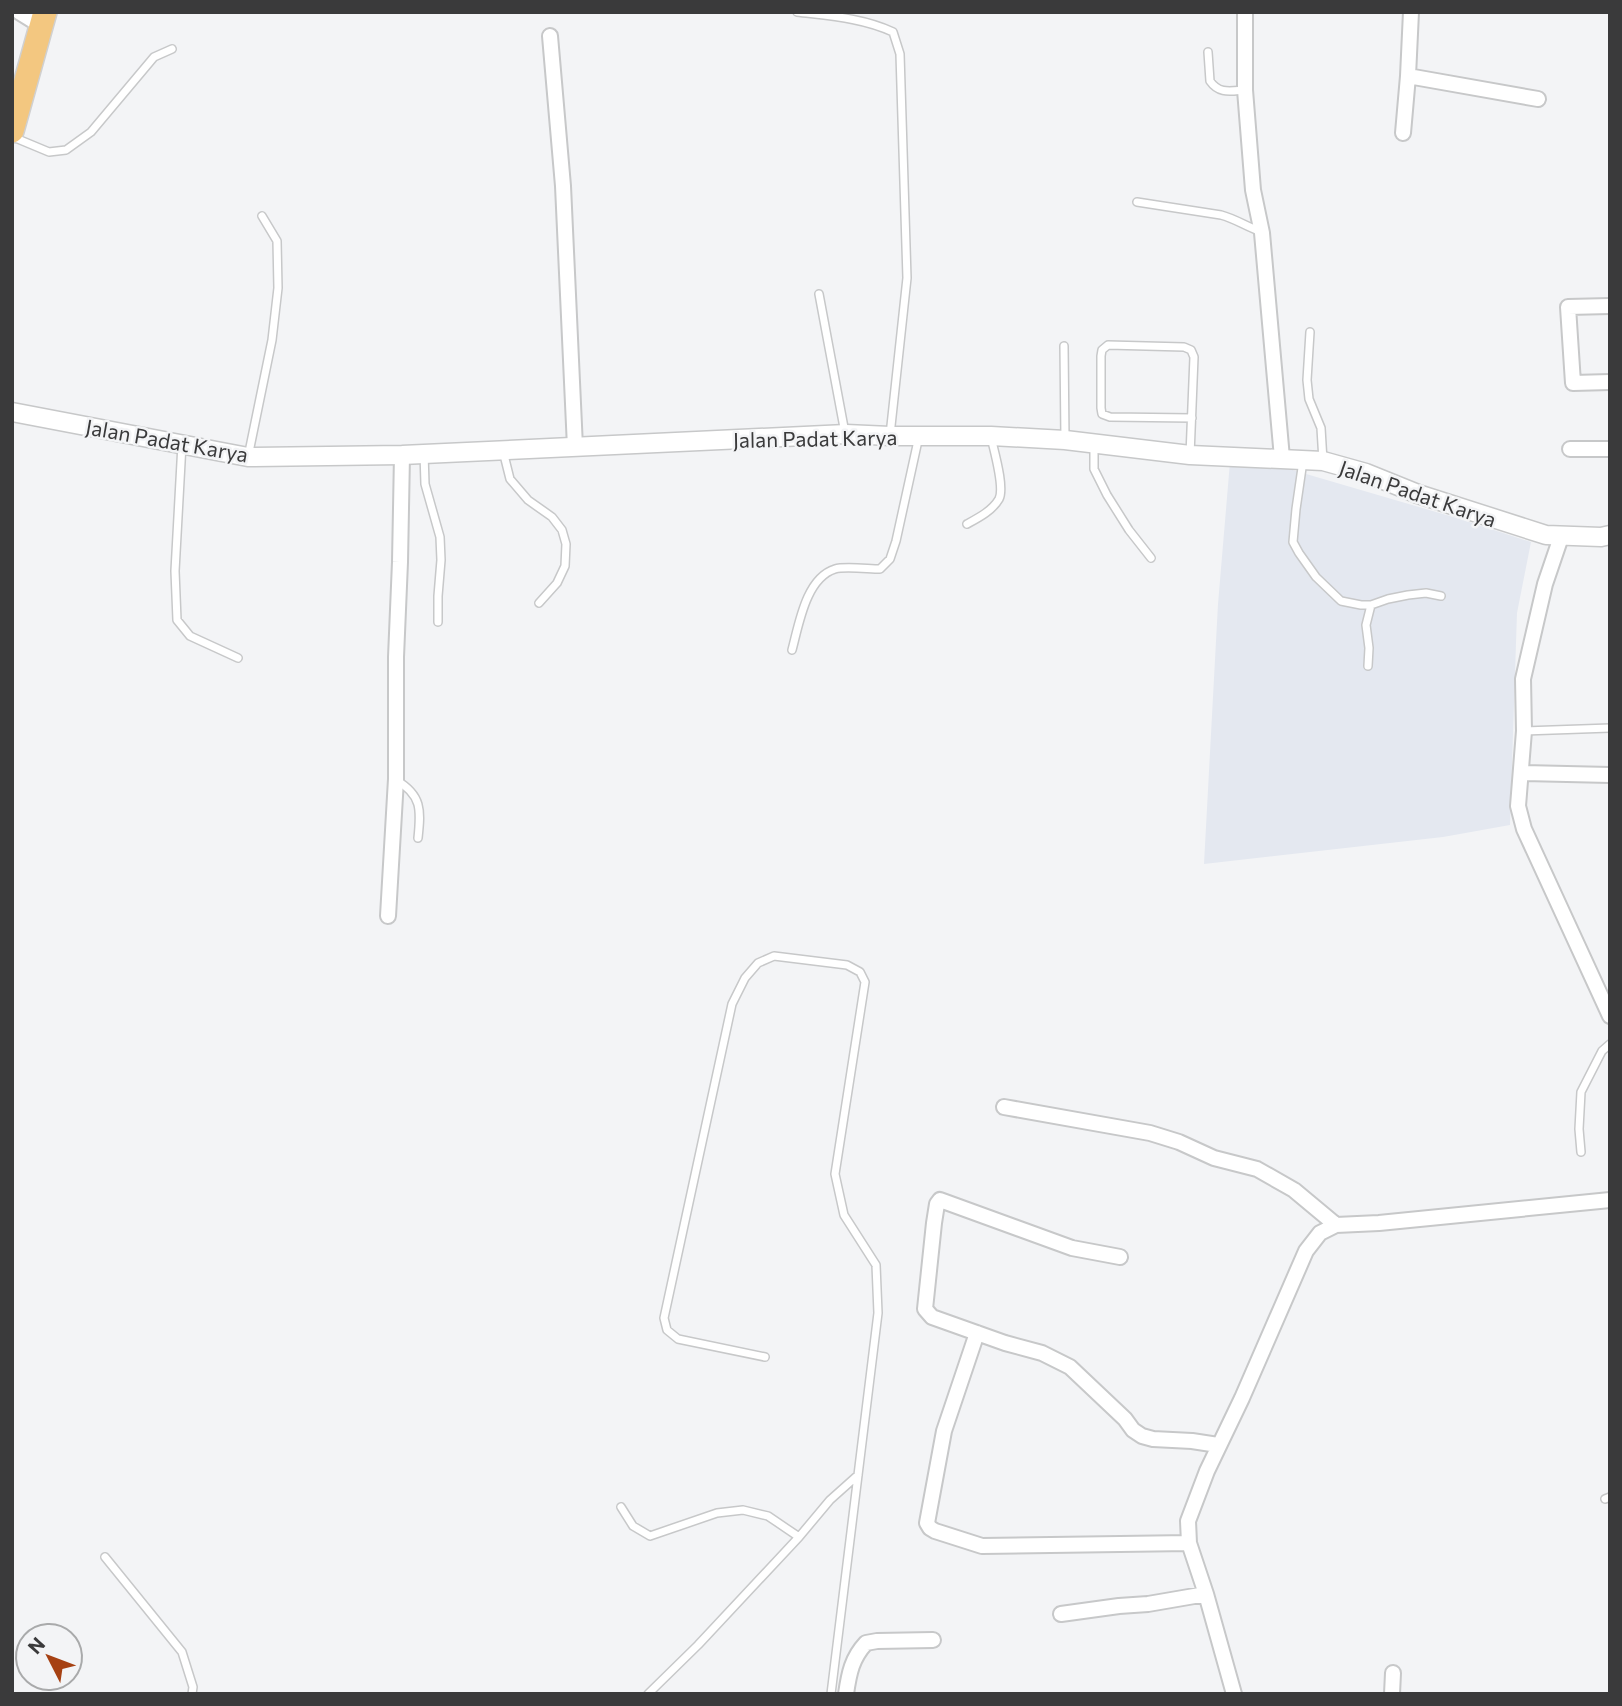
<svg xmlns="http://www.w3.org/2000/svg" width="1622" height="1706" font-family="Commissioner,sans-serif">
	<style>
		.built { fill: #e4e8f0 }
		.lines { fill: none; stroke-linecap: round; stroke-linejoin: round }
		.service-casing { stroke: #c7c8c9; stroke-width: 10 }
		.minor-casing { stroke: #c7c8c9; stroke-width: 18 }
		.tertiary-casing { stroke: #c7c8c9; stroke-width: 21 }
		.trunk-casing { stroke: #d0d0d0; stroke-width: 26 }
		.service { stroke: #fff; stroke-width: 7 }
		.minor { stroke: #fff; stroke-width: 14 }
		.tertiary { stroke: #fff; stroke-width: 18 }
		.trunk { stroke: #f3c780; stroke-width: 23 }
		.labels { text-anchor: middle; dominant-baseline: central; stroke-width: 5; stroke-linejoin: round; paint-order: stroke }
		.street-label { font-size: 21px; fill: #3a3a3b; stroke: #f3f4f6 }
	</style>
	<rect width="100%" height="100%" fill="#f3f4f6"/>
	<path class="built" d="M1230 462 1272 464 1460 519 1531 542 1517 613 1510 825 1443 837 1204 864 1218 604Z"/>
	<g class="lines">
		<g class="service-casing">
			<path id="service" d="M797 12C830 16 863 18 893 32L900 54 907 278 890 435
				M1208 52 1210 81C1219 94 1230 91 1244 90
				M13 137 49 152 66 150 91 132 154 57 172 49
				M1137 202 1221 215C1236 219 1247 227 1262 232
				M819 294 845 433
				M1310 332 1307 380 1309 399 1321 428 1323 461
				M1064 346 1065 439
				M182 444 175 571 177 620 190 636 238 658
				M1094 444V469L1107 495 1129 530 1151 558
				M503 451 510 479 528 500 552 517 562 530 566 544 565 566 557 583 539 603
				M424 453 425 484 440 537 441 560 438 596V622
				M1190 455 1194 357 1191 350 1184 347 1108 345 1102 350 1101 356V408L1102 414 1110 417 1192 418
				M248 457 272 340 278 288 277 241 262 216
				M1303 461 1296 509 1293 542 1299 553 1316 577 1341 601 1361 605H1371L1388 599 1408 595 1426 593 1441 596
				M967 524C978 518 992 511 999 499 1005 487 994 451 991 437
				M792 650C799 624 806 578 835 569 844 566 869 569 880 569L890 559 896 541 919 436
				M1368 666 1369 648 1366 625 1371 605
				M1524 731 1610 728
				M396 780C422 795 421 810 418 838
				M1581 1152 1579 1129 1581 1092 1602 1051 1610 1044
				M765 1357 678 1339 667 1330 664 1318 732 1004 745 978 758 963 774 956 847 965 860 972 865 982 835 1174 844 1215 876 1265 878 1313 831 1694
				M1605 1499 1610 1497
				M621 1507 633 1526 650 1536 717 1513 743 1510 768 1516 799 1537
				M105 1557 182 1652 193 1687 192 1694
				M648 1694 698 1645 799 1537 830 1500 858 1475"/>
		</g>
		<g class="minor-casing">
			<path id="minor" d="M19 12 40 25
				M1245 12V90L1253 190 1262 233 1282 458
				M550 36 563 186 575 447
				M1408 76 1538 99
				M1403 133 1408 76 1411 12
				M1610 306 1568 307 1573 383 1610 382
				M1570 449H1610
				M1561 537 1545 584 1523 679 1524 731 1518 806 1524 829 1610 1016
				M1521 773 1610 775
				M388 916 396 779V657L400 562 402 455
				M1004 1107 1150 1133 1179 1142 1214 1158 1257 1169 1294 1190 1336 1225
				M1120 1257 1072 1248 940 1200 937 1204 934 1223 925 1309 932 1317 1005 1343 1042 1353 1070 1367 1125 1419 1133 1430 1142 1436 1153 1439 1192 1441 1218 1445
				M977 1333 944 1431 927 1523 930 1528 935 1531 982 1546 1189 1543
				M1061 1614 1119 1606 1148 1604 1206 1594
				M846 1694C849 1673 852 1658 866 1643L877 1641 933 1640
				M1234 1694 1206 1594 1189 1543 1188 1521 1207 1471 1242 1398 1306 1251 1320 1233 1336 1225 1379 1223 1610 1200
				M1392 1694 1393 1673"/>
		</g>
		<g class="tertiary-casing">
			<path id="tertiary" d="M12 412 248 457 402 455 846 434 890 436H991L1065 440 1190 455 1323 461 1366 473 1418 494 1546 535 1601 537 1610 535"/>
		</g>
		<g class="trunk-casing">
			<path id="trunk" d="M12 131 45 12"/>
		</g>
		<use href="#service" class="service"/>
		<use href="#minor" class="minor"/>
		<use href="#tertiary" class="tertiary"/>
		<use href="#trunk" class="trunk"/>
	</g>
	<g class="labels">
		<g class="street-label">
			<text transform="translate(815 438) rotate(-1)">Jalan Padat Karya</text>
			<text transform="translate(167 440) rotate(10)">Jalan Padat Karya</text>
			<text transform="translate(1418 493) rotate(19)">Jalan Padat Karya</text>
		</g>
	</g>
	<rect width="1622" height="1706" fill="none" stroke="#3a3a3b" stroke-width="28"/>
	<g transform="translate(49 1657) rotate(312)"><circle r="33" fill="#f3f4f6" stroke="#a9aaab" stroke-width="2"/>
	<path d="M0-5L12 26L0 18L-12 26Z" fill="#a64113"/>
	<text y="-10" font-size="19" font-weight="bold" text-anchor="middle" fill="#3a3a3b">N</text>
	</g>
</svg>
